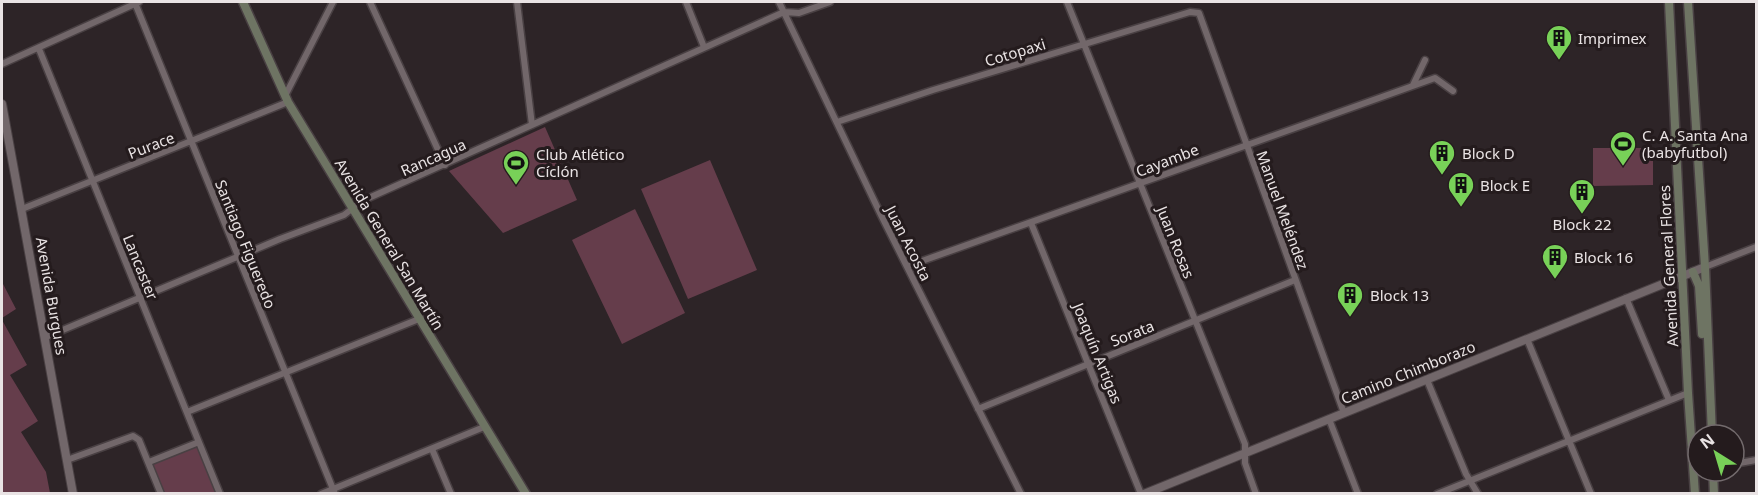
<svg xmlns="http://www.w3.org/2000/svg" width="1758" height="495" font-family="'Noto Sans',sans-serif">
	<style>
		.green { fill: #653d4b }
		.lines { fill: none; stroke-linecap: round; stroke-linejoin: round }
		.minor-casing { stroke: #494043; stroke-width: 9 }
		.tertiary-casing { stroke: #494043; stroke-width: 10 }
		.secondary-casing { stroke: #494043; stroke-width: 11 }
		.minor { stroke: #72676a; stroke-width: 6 }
		.tertiary { stroke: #72676a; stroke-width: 8 }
		.secondary { stroke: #6e7463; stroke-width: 8 }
		.labels { text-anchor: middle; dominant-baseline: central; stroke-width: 6; stroke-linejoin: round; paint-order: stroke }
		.poi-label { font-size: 15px; fill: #e9e3e4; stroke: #241b1d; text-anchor: start }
		.street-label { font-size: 15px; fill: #e9e3e4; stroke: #241b1d }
	</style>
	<rect width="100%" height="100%" fill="#2d2427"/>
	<path class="green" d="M545 127 577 200 503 233 449 171Z
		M1593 148H1653V185L1593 186Z
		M710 160 757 270 688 299 641 189Z
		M635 209 685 313 622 344 572 240Z
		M2 282 16 309 2 318Z
		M2 320 27 365 10 375 38 421 21 432 46 472 50 493H2Z
		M197 446 216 493H164L152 464Z"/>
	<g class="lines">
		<g class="minor-casing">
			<path id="minor" d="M370 2 445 165
				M517 2 532 125
				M686 2 704 47
				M779 2 881 215 1021 494
				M1067 2 1245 444V463L1256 494
				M135 3 335 494
				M39 49 220 494
				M2 64 139 2
				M1413 85 1425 60
				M285 96 333 2
				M837 122 933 90 1190 12 1199 13 1344 413
				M22 209 288 102
				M1031 223 1141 494
				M908 266 1435 78 1453 91
				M1705 267 1756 247
				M1626 298 1669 400
				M46 337 280 239 344 215 362 201 784 12 799 13 830 2
				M1527 339 1591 494
				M1427 380 1466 474 1478 494
				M978 409 1295 280
				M187 412 419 319
				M1329 419 1358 494
				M432 449 451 494
				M67 460 133 436 139 440 161 494
				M149 462 199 442
				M1734 464 1756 460
				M321 494 484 427
				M1437 494 1688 393"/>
		</g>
		<g class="tertiary-casing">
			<path id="tertiary" d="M2 104 73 494
				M1144 494 1705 267"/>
		</g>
		<g class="secondary-casing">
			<path id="secondary" d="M243 2 288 102 526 494
				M1669 2 1688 393 1695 494
				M1688 2 1705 267 1712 435
				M1693 272 1699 286 1702 334
				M1713 471 1714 494"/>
		</g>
		<use href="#minor" class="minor"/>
		<use href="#tertiary" class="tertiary"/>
		<use href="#secondary" class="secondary"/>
	</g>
	<defs>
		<g id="building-pin" transform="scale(1.35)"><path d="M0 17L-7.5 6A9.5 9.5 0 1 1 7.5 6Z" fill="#78d158" stroke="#241b1d"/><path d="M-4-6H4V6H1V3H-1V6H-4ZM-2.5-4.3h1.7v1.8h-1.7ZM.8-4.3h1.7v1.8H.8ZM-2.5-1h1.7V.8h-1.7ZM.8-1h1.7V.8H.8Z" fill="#111"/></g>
		<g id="stadium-pin" transform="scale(1.35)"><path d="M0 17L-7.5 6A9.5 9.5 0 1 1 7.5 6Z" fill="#78d158" stroke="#241b1d"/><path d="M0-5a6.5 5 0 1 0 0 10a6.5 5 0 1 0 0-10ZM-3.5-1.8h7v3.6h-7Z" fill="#111"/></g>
	</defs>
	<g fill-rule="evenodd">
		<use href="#building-pin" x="1559" y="38"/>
		<use href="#stadium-pin" x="1623" y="144"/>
		<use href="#building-pin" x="1442" y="153"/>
		<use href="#stadium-pin" x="516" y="163"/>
		<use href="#building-pin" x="1461" y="185"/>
		<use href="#building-pin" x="1582" y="192"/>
		<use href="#building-pin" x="1555" y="257"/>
		<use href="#building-pin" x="1350" y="295"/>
	</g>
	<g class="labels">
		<g class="poi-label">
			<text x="1578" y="38">Imprimex</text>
			<text x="1642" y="135">C. A. Santa Ana<tspan x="1642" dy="17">(babyfutbol)</tspan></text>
			<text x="1462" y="153">Block D</text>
			<text x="536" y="154">Club Atlético<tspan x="536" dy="17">Cíclón</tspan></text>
			<text x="1480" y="185">Block E</text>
			<text x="1582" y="224" text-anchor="middle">Block 22</text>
			<text x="1574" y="257">Block 16</text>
			<text x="1370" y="295">Block 13</text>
		</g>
		<g class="street-label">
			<text transform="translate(1015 52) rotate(-17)">Cotopaxi</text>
			<text transform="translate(151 145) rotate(-21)">Purace</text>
			<text transform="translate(433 157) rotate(-24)">Rancagua</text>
			<text transform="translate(1167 160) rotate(-21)">Cayambe</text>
			<text transform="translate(1283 210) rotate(70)">Manuel Meléndez</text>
			<text transform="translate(1176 242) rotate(68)">Juan Rosas</text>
			<text transform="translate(909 243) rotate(63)">Juan Acosta</text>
			<text transform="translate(246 244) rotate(68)">Santiago Figueredo</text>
			<text transform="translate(390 244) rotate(59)">Avenida General San Martín</text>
			<text transform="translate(1668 266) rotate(-93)">Avenida General Flores</text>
			<text transform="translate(141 267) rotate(68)">Lancaster</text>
			<text transform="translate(52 296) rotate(80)">Avenida Burgues</text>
			<text transform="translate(1132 333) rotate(-22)">Sorata</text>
			<text transform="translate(1098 353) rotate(68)">Joaquín Artigas</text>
			<text transform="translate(1408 372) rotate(-22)">Camino Chimborazo</text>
		</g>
	</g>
	<rect width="1758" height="495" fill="none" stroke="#e9e3e4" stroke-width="6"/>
	<g transform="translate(1716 453) rotate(323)"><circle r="28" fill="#241b1d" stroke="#736b6d" stroke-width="1.5"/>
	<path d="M0-4.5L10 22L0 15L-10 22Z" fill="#78d158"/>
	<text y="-9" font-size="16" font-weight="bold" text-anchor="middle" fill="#e9e3e4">N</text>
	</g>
</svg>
